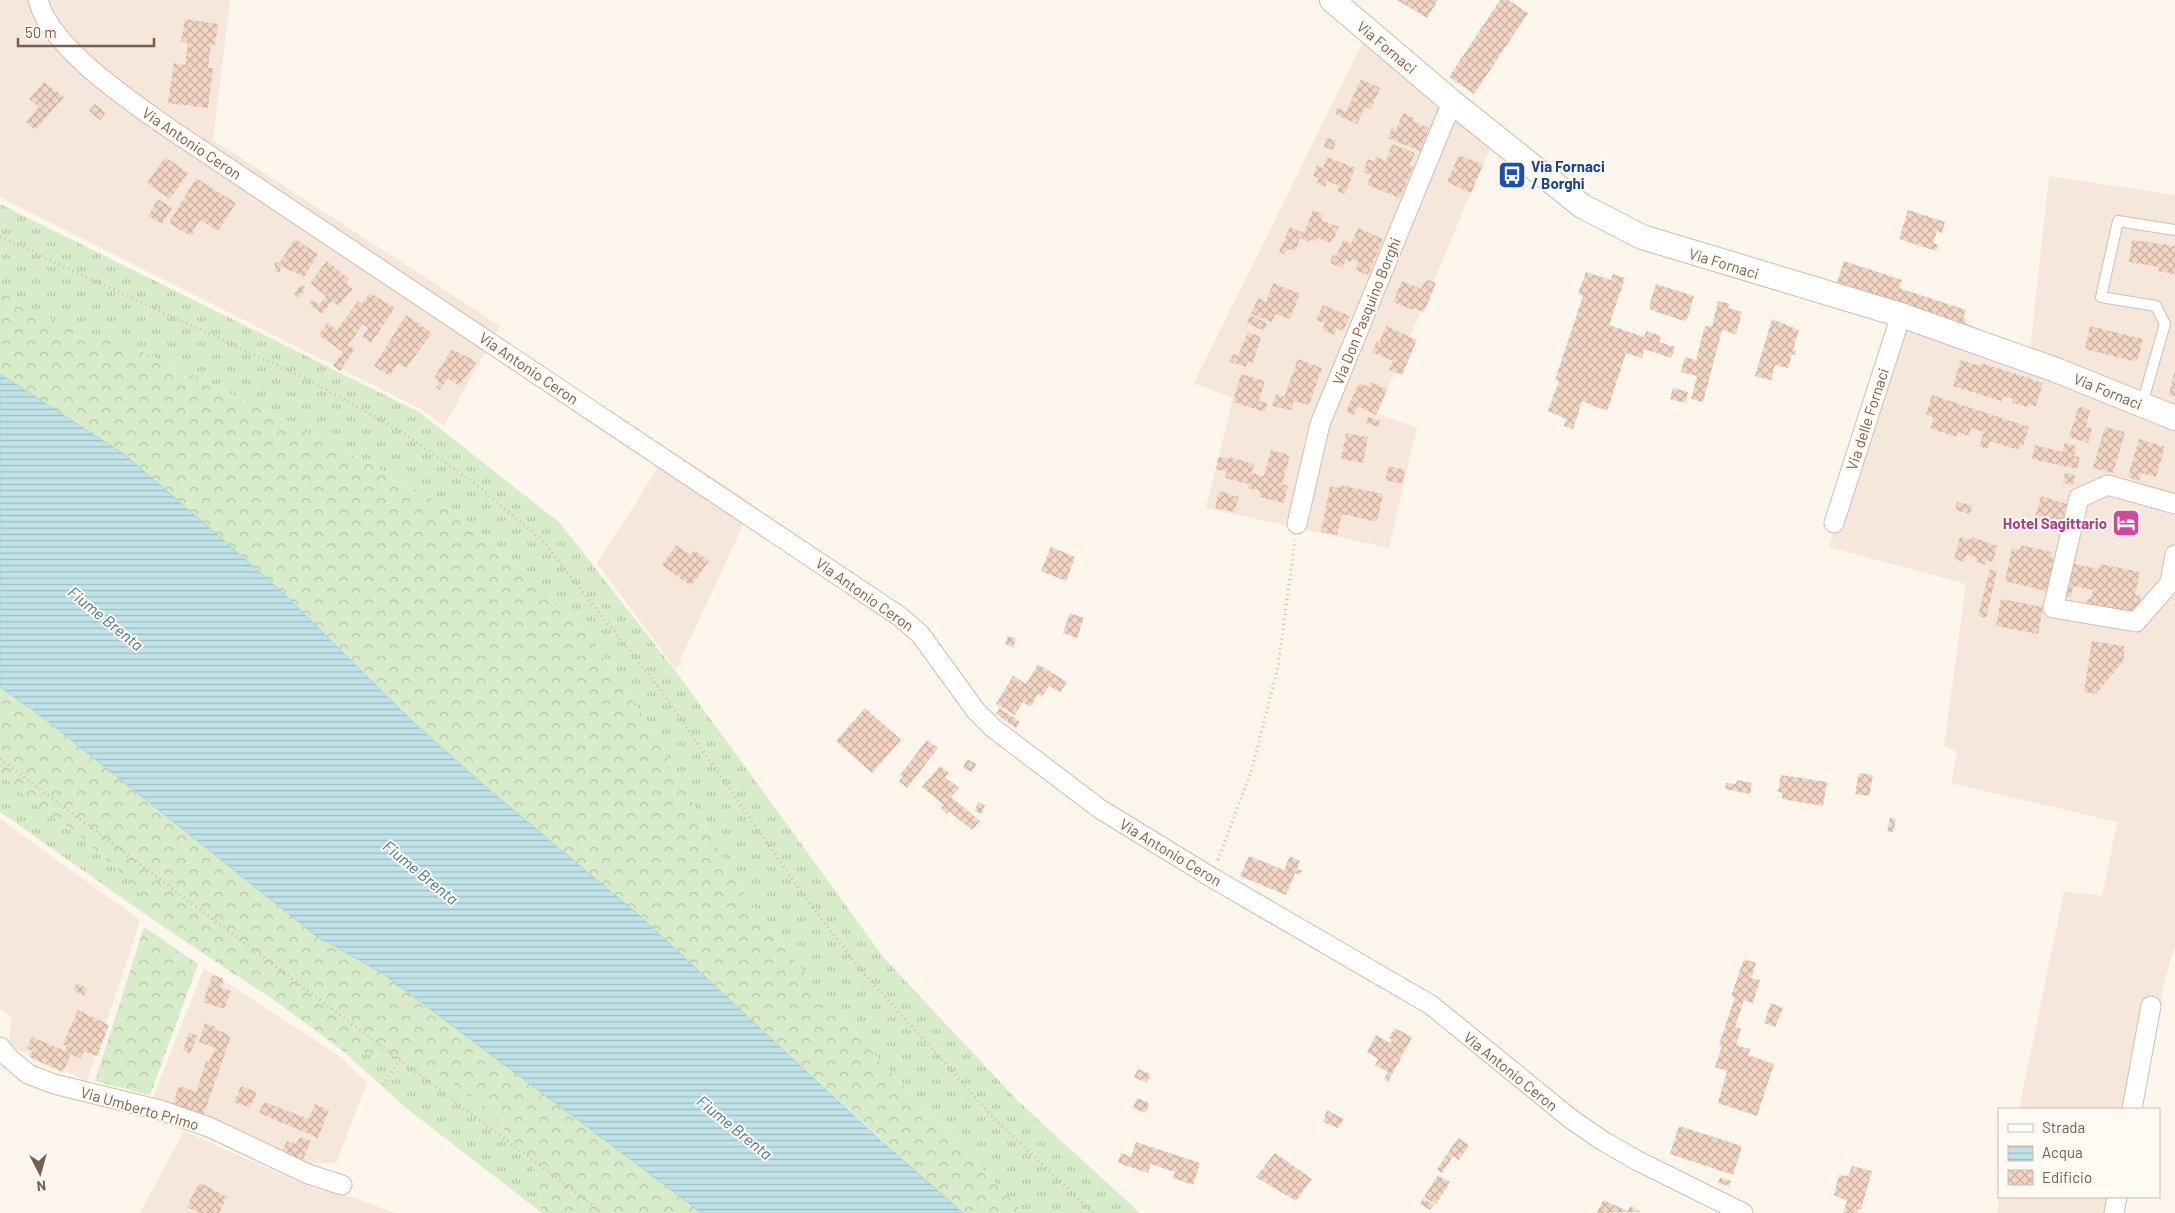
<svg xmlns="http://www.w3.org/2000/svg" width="2175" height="1213" font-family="Barlow,sans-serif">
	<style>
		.residential { fill: #f5e8da }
		.grass { fill: url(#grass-tufts) }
		.forest { fill: url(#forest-crowns) }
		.water { fill: url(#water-rules); stroke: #a5d3da }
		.building { fill: url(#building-cross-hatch) }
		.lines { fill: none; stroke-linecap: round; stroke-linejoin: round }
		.service-casing { stroke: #d1beb0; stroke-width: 12 }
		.minor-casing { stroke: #d1beb0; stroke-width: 21 }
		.tertiary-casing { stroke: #d1beb0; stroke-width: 26 }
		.path { stroke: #d9b8a5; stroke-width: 3; stroke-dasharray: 1 4; stroke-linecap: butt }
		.service { stroke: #fff; stroke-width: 10 }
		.minor { stroke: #fff; stroke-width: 19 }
		.tertiary { stroke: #fff; stroke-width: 24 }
		.labels { text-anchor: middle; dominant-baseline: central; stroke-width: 4; stroke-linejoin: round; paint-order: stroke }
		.street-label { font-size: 15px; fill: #7a5c4d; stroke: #fffaf3 }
		.transit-label { font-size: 15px; font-weight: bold; fill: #164399; stroke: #fffaf3; text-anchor: start }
		.hotel-label { font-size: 15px; font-weight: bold; fill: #b23c85; stroke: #fffaf3; text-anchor: end }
		.water-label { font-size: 16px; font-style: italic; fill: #437c86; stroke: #fffaf3 }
	</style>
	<defs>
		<pattern id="grass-tufts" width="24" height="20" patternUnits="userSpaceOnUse" patternTransform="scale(1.25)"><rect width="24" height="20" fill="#d8ecc9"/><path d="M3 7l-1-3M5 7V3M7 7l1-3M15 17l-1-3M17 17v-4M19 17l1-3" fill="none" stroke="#b4c2a5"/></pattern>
		<pattern id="forest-crowns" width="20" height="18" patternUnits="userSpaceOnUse" patternTransform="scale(1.25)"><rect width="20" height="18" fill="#d8ecc9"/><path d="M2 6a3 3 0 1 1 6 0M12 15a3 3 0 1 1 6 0" fill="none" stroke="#b4c2a5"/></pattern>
		<pattern id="water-rules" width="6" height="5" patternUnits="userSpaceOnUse" patternTransform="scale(1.25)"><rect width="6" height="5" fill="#bfe3e8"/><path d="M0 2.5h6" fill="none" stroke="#a0bbbe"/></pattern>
		<pattern id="building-cross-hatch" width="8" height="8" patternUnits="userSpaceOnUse" patternTransform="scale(1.25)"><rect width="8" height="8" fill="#f3d5c3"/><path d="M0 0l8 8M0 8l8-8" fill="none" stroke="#cab0a1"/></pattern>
	</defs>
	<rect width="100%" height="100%" fill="#fdf6ec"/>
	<path class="residential" d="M0 0H230L213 140 500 326 444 426 419 408 0 197Z
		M1370 28 1496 134 1377 414 1417 427 1389 548 1206 508 1233 398 1194 383Z
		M2049 176 2175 195V945L2166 975 2138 1109H2019L2064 891 2102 896 2117 822 1951 783 1957 752 1944 746 1966 584 1829 547 1901 318 2029 360Z
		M670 449 753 504 677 667 675 668 597 563Z
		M0 819 140 920 87 1081 8 1045 12 1017 0 1009Z
		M204 968 338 1055 367 1083 336 1163 303 1164 153 1097Z
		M184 1131 310 1187 349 1196 395 1213H140Z
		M2000 1197H2121L2118 1213H1997Z"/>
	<path class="grass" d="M0 204 419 412 560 523 677 673 884 958 1018 1101 1140 1213H1024C933 1116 838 1023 760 915 725 867 700 813 670 762 643 715 615 667 579 626 552 594 519 563 486 537 422 486 344 451 270 414 228 394 186 369 142 352 90 332 46 325 0 290Z
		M0 774 31 801 85 840 139 889 162 926 0 812Z
		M343 1051 411 1058 438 1073 490 1110 536 1172 542 1213 406 1108Z"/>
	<path class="forest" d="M0 290C47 325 90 332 142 352 186 369 228 394 270 414 344 451 422 486 486 537 519 563 552 594 579 626 615 667 643 715 670 762 700 813 725 867 760 915 838 1023 933 1116 1024 1213H963L951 1204 640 916 480 782 412 721 282 592 211 529 125 455 0 374Z
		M0 687 40 715 315 935 382 973 702 1213H542L536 1172 490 1110 438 1073 411 1058 343 1051 278 1003 162 926 139 889 85 840 31 801 0 774Z
		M144 927 198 964 150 1095 95 1081Z"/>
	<path class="water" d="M0 374 125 455 211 529 282 592 412 721 480 782 640 916 878 1138 963 1213H702L382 973 315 935 40 715 0 687Z"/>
	<path class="building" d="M1397 0H1438L1427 18Z
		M1500 0H1508L1528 13 1474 94 1449 77Z
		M185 19 218 24 215 45 211 44 208 68H213L208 108 168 103 174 63 185 65 188 43 181 42Z
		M1361 79 1380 88 1371 109 1365 107 1357 124 1335 114 1337 108 1346 112Z
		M44 82 64 97 35 130 26 122 39 107 29 99Z
		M95 104 106 113 100 120 89 111Z
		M1403 113 1414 118 1413 121 1429 128 1420 151 1388 138 1392 128 1396 129Z
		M1326 138 1336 140 1333 150 1324 147Z
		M1392 144 1415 153 1410 165 1413 167 1400 198 1367 185 1371 175 1363 172 1368 159 1374 162 1376 157 1386 161Z
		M1459 155 1483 165 1471 193 1447 182Z
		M165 157 188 173 170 199 147 183Z
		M1327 157 1355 168 1345 194 1337 191 1339 186 1327 181 1325 187 1317 183 1319 178 1313 176 1317 165 1323 168Z
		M196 178 236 203 218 231 200 220 191 236 169 223Z
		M158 199 172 208 162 224 148 216Z
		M1313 210 1323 214 1321 220 1339 227 1334 238H1332L1330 243 1318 238 1316 242 1310 239 1309 242 1300 238 1295 251 1289 249 1284 254 1279 252 1290 227 1304 233Z
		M1908 210 1945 222 1942 233 1937 231 1933 243 1938 245 1936 251 1899 239Z
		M1358 228 1383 239 1368 275 1355 270 1359 262 1352 259 1350 262 1346 260 1342 268 1330 263 1333 255 1336 256 1343 240 1351 244Z
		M295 239 318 254 304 277 281 266 280 272H275V263L280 262Z
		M2132 240 2175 246V274L2158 271 2159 267 2129 262Z
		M327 261 349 279 346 283 353 289 338 306 332 301 322 314 309 304 313 299 319 305 326 296 310 283Z
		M1844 261 1902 280 1899 288 1966 310 1963 318 1966 319 1965 323 1973 326 1970 333 1864 298 1866 292 1837 282Z
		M1586 272 1611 280 1613 274 1625 278 1609 325 1644 337 1646 331 1661 336 1659 342 1675 347 1671 358 1644 349 1642 358 1626 353 1607 411 1582 401 1573 429 1564 426 1566 419 1548 411 1559 381 1555 380 1583 296 1578 294Z
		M1426 279 1436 283 1424 312 1414 308 1413 310 1393 302 1402 281 1421 289Z
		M1273 283 1300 294 1290 319 1275 314 1272 322 1251 314 1258 298 1266 302Z
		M301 284 306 288 299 298 294 294Z
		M1656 284 1694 296 1687 319 1684 321 1651 310 1649 306Z
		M370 293 395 308 371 343 362 337 368 328 363 324 348 345 355 349 340 371 333 366 343 352 319 335 327 323 337 330 358 301 362 304Z
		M1718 301 1730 304 1728 308 1742 312 1736 334 1722 330 1703 402 1691 399 1697 376 1681 372 1685 357 1696 360 1705 326 1712 327Z
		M1323 305 1350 316 1343 331 1337 328 1334 335 1322 330 1325 323 1316 320Z
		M406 315 432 333 406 368 398 363 390 376 374 366Z
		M1250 315 1267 323 1264 331 1247 323Z
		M1772 319 1799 330 1793 350 1796 351 1795 355 1792 354 1788 368 1775 365 1771 380 1755 376Z
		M1386 326 1417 340 1402 375 1389 370 1393 361 1372 352 1377 341 1379 343Z
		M2090 326 2143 339 2137 362 2085 349Z
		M1248 332 1261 337 1253 363 1248 361 1246 367 1230 362 1233 354 1238 356Z
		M452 349 477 362 459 386 448 378 440 390 436 387 439 382 434 378Z
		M1298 359 1322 368 1309 405 1294 401 1291 410 1272 406 1276 394 1284 397Z
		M1961 360 1980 366 1981 363 2043 383 2036 406 2028 404 2027 407 2012 403 2013 399 2003 396 2001 401 1953 386Z
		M2174 373H2175V396L2169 395Z
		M1241 374 1265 381 1259 401 1267 403 1265 412 1233 402Z
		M1371 382 1387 390 1376 415 1358 406 1354 415 1346 411 1359 383 1369 387Z
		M1673 388 1688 392 1686 403 1670 399Z
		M1932 395 2029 427 2023 446 2020 445 2018 450 1990 441 1987 449 1979 446 1984 432 1971 428 1969 436 1958 432 1956 437 1930 428 1934 418 1926 415Z
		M2079 406 2090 410 2086 427 2092 429 2088 443 2069 437Z
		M1368 417 1380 421 1379 427 1366 423Z
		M2105 427 2125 432 2113 473 2093 468Z
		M1346 433 1368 437 1363 463 1341 459Z
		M2139 439 2165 447 2156 477 2142 473 2139 481 2128 477Z
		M2065 443 2076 446 2074 456 2080 457 2077 469 2032 459 2035 445 2062 452Z
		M1271 450 1290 455 1282 484 1288 486 1284 503 1259 497 1260 491 1248 488 1249 484 1225 478 1227 472 1216 469 1219 457 1230 459V457L1254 464 1251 473 1264 476Z
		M1389 466 1405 470 1402 484 1385 480Z
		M2065 473 2075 475 2073 485 2063 483Z
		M1340 485 1383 494 1377 522 1342 514 1337 535 1321 532 1330 486 1339 488Z
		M1219 491 1239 497 1234 512 1215 508Z
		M2041 496 2067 504 2061 525 2035 518Z
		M1957 502 1972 505 1970 514 1955 510Z
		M1960 537 1971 540 1972 537 1997 546 1993 562 1987 560 1985 565 1976 562 1977 557 1966 555 1964 562 1954 559Z
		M676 545 691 555 694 550 709 561 691 586 662 565Z
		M2021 545 2052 552 2051 558 2057 559 2050 592 2005 581 2012 548 2020 550Z
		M1051 547 1075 557 1066 581 1041 571Z
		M2074 564 2099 569 2100 564 2140 572 2135 595 2141 596 2136 617 2086 606 2087 599H2091L2093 590 2073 586 2071 598 2062 596 2065 585H2069Z
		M1990 569 1997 571 1986 618 1978 616Z
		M2001 599 2043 607 2038 634 1996 626Z
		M1070 613 1084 618 1077 638 1063 633Z
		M1008 636 1016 639 1013 647 1005 644Z
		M2092 641 2124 646V660L2096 694 2084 692Z
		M1038 664 1067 682 1060 692 1049 686 1042 697 1038 694 1030 707 1023 702 1015 715 996 704 1013 676 1026 684Z
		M865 708 901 740 872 773 836 741Z
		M1000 708 1020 722 1016 728 996 714Z
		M927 740 938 748 907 788 899 781 903 777 900 775Z
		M967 759 976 764 972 772 963 768Z
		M940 766 949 773 945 777 959 788 951 797 980 821 972 830 949 811 947 814 941 808 944 805 922 787Z
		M1859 773 1873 775 1869 796 1855 794Z
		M1781 775 1827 782 1823 806 1782 799 1783 793 1778 792Z
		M1737 780 1752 783 1750 794 1725 789 1726 783 1736 784Z
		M978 802 985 805 981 814 975 811Z
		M1890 818 1896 819 1893 832 1887 831Z
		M1249 856 1284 870 1290 856 1300 861 1297 869 1302 871 1300 875 1295 873 1286 895 1240 876Z
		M1744 959 1756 963 1751 978 1760 980 1753 1003 1744 1000 1735 1027 1741 1029 1736 1045 1750 1049 1748 1055 1774 1064 1757 1116 1718 1103 1727 1071 1715 1067 1722 1046 1719 1045 1735 997 1731 996Z
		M213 975 224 979 221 988 231 991 224 1009 203 1002Z
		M77 983 88 989 84 996 73 990Z
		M1771 1003 1783 1008 1775 1027 1764 1023Z
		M78 1010 109 1025 97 1056 84 1051 81 1059 71 1054 63 1072 29 1057 32 1051 27 1048 32 1037 65 1051 67 1046 63 1044Z
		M205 1023 216 1027 215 1029 231 1036 203 1116 172 1106 179 1086 196 1092 206 1061 209 1062 215 1048 199 1042Z
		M1395 1028 1412 1037 1388 1082 1384 1079 1388 1072 1375 1065 1378 1059 1367 1052 1376 1035 1390 1043 1392 1040 1389 1038Z
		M189 1032 197 1036 190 1054 183 1050Z
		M1138 1069 1150 1074 1147 1083 1134 1077Z
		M241 1086 257 1092 250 1108 234 1102Z
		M1137 1098 1149 1103 1146 1113 1133 1108Z
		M264 1102 309 1119 315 1104 329 1110 318 1138 259 1113Z
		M1327 1110 1344 1119 1338 1128 1323 1122Z
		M1679 1126 1742 1146 1733 1175 1670 1154Z
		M300 1137 311 1141 301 1164 281 1154 287 1141 296 1144Z
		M1458 1138 1469 1145 1459 1160 1453 1156 1442 1173 1437 1169Z
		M1136 1142 1200 1163 1193 1185 1173 1178 1175 1172 1151 1164 1148 1173 1118 1163 1121 1153 1131 1157Z
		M1275 1153 1312 1179 1296 1201 1256 1177Z
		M1852 1166 1872 1171 1861 1209H1858L1857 1213H1843L1847 1201 1834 1195 1839 1175 1848 1176Z
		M1438 1175 1450 1182 1436 1204 1424 1197Z
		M1720 1178 1731 1181 1729 1186 1718 1183Z
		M199 1182 227 1197 219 1213H200L187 1207Z
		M1423 1198 1434 1205 1430 1210 1420 1204Z
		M1603 1200 1628 1211 1630 1206 1641 1212 1597 1213Z"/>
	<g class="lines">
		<g class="service-casing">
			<path id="service" d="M2142 404 2165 324 2156 306 2101 297 2118 221 2175 230"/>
		</g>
		<g class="minor-casing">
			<path id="minor" d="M38 0C50 48 133 103 173 131L899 616 920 634 976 711 993 728 1100 809 1211 877 1431 1005 1571 1119 1603 1141 1638 1161 1743 1213
				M2175 504 2108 485 2079 498 2053 608 2136 622 2170 583 2175 555
				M1834 523 1901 315
				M1297 524 1320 424 1452 102
				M0 1047 8 1057 28 1074 54 1084 160 1110 209 1127 308 1174 342 1185
				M2132 1109 2151 1006
				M2114 1213 2117 1197"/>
		</g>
		<g class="tertiary-casing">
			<path id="tertiary" d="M1332 0 1452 102 1582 206 1642 237 1901 315 2056 370 2175 418"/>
		</g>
		<path class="path" d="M0 237 309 380 402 432 474 483 541 539 659 688 807 900 861 970 992 1116 1093 1213
			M0 759 603 1213
			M1218 860 1252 769 1278 666 1295 540
			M383 1085 400 1060"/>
		<use href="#service" class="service"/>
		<use href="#minor" class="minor"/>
		<use href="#tertiary" class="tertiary"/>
	</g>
	<defs>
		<g id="bus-square" transform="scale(1.4375)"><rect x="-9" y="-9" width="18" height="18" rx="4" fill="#1a4fb4" stroke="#fffaf3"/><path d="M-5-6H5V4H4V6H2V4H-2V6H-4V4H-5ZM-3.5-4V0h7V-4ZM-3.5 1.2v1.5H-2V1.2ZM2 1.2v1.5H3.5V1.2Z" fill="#fff"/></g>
		<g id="hotel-square" transform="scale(1.4375)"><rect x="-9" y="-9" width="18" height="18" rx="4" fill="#d1479c" stroke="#fffaf3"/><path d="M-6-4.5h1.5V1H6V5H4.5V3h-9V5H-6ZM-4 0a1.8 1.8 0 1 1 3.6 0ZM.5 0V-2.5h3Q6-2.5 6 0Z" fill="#fff"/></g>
	</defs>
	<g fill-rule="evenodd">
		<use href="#bus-square" x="1512" y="175"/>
		<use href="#hotel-square" x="2126" y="523"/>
	</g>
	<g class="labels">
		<g class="street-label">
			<text transform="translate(1387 47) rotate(40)">Via Fornaci</text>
			<text transform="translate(192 143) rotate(34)">Via Antonio Ceron</text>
			<text transform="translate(1724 263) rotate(17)">Via Fornaci</text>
			<text transform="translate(1366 311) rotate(-68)">Via Don Pasquino Borghi</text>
			<text transform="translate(529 368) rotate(34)">Via Antonio Ceron</text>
			<text transform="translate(2108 391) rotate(22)">Via Fornaci</text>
			<text transform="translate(1867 419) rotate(-72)">Via delle Fornaci</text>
			<text transform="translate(865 594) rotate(35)">Via Antonio Ceron</text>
			<text transform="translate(1171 852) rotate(31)">Via Antonio Ceron</text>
			<text transform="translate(1511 1071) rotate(39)">Via Antonio Ceron</text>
			<text transform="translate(140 1108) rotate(16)">Via Umberto Primo</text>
		</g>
		<g class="transit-label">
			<text x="1531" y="166">Via Fornaci<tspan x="1531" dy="17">/ Borghi</tspan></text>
		</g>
		<g class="hotel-label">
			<text x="2107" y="523">Hotel Sagittario</text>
		</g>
		<g class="water-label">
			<text transform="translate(106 618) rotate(39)">Fiume Brenta</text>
			<text transform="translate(421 872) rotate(39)">Fiume Brenta</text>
			<text transform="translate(735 1127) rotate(39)">Fiume Brenta</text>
		</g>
	</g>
	<rect x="1998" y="1108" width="162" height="90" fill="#fffaf3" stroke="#cabbb1"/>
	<rect x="2008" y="1124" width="25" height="8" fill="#ffffff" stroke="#cabbb1"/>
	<text x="2042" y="1133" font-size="15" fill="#7a5c4d">Strada</text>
	<rect x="2008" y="1146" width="25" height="15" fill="url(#water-rules)" stroke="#cabbb1"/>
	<text x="2042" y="1158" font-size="15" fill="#7a5c4d">Acqua</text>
	<rect x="2008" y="1170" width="25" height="15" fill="url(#building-cross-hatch)" stroke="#cabbb1"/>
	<text x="2042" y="1183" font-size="15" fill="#7a5c4d">Edificio</text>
	<g transform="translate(40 1173) rotate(174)" stroke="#fffaf3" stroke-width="4" paint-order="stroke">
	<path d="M0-4L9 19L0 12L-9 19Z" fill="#7a5c4d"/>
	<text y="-8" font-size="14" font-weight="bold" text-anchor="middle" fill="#7a5c4d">N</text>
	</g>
	<path d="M18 38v8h136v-8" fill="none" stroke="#7a5c4d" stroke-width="2.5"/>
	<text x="25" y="38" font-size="15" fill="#7a5c4d" stroke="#fffaf3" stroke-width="4" paint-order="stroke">50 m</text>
</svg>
